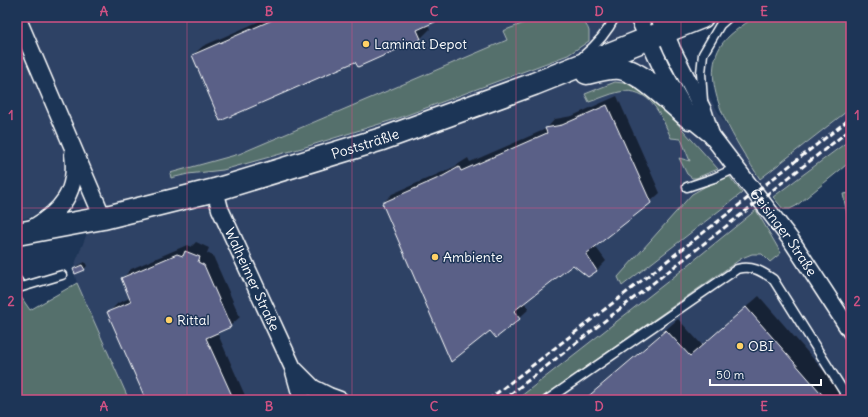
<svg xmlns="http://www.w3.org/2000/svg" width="868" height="417" font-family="Delius,sans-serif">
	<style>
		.built { fill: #2f4265 }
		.green { fill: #556f6c; stroke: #aab7b6 }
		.shadow { fill: #0007 }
		.building { fill: #5a6187; stroke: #fff }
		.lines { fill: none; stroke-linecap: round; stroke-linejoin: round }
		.lane-casing { stroke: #fff; stroke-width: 11 }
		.street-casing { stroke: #fff; stroke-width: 19 }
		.secondary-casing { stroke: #fff; stroke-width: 25 }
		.lane { stroke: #1d3557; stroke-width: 8 }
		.street { stroke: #1d3557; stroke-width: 16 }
		.secondary { stroke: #1d3557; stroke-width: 22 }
		.rail { stroke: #fff; stroke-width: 3; stroke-dasharray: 6 3; stroke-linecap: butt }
		.grid { fill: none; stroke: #d15284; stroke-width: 1; stroke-opacity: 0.55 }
		.poi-dot { fill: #ffd166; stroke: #1d3557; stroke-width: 1.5 }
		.labels { text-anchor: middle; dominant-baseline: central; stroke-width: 3; stroke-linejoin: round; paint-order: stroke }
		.poi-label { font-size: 14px; fill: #fff; stroke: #1d3557; text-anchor: start }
		.street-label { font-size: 14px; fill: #fff; stroke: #1d3557 }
		.neatline { fill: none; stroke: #d15284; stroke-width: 1.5 }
		.grid-label { font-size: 13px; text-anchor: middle; font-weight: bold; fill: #d15284 }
	</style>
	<rect width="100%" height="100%" fill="#1d3557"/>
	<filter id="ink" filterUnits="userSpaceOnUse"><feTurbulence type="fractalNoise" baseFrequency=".025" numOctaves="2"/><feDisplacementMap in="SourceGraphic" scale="8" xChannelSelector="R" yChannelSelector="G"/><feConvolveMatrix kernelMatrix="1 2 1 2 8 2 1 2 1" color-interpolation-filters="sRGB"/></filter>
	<g filter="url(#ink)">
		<path class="built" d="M17 17H659L760 179 851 108V139L756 210 776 209 851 333V400H129L77 283 73 269 103 193 17 221Z"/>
		<path class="green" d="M540 17C555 17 584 12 589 31 589 34 589 38 589 41L568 55 399 118 302 148 223 170 188 174 171 178 170 173 239 154 507 40 503 31Z
			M755 17H851V108L760 179C739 146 697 87 720 47 727 35 743 25 755 17Z
			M615 82 631 84 641 88 666 111 718 169 696 178H692L687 174 679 158 690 161 681 139 671 138C661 115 650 86 619 92 609 94 599 99 589 102L585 94Z
			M851 139V161L796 206 790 209H783L773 197Z
			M729 176 742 193 622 286 618 277 692 194 715 181Z
			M851 193V233L843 194Z
			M756 210 781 253 770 262 762 254H752L742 258 539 400H516L671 279Z
			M77 283 129 400H17V291L30 310Z"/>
		<path class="shadow" d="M269 17H444L428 24 430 29 421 38 355 61 193 55 203 46Z
			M617 96 660 193 650 202 595 246 606 261 597 270 588 276 573 264 524 302 529 309 519 318 496 336 383 203 392 194 454 167 468 158 470 162 546 129 555 119 572 116Z
			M196 242 209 248 207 253 213 256 240 317 230 326 217 332 247 400H147L109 312 118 303 130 298 122 279 131 269 187 245 191 247Z
			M85 262 87 266 84 269H74L77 266Z
			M759 296 849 400H584L678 319 702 345Z"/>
		<path class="building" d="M279 17H446L417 30 421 39 358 67 355 62 220 121 192 55Z
			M607 105 651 203 586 254 597 271 588 277 573 265 514 311 520 319 496 338 490 331 451 362 382 203 443 176 459 167 461 171 547 133 545 128 562 125Z
			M185 251 200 257 198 262 204 265 231 327 206 338 234 400H146L107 312 131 302 121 278 177 254 183 256Z
			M82 265 85 270 75 274 73 269Z
			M746 307 827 400H584L666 330 690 356Z"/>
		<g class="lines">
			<g class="lane-casing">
				<path id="lane" d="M583 56C596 45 607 33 615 17
					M703 101 701 73 703 54 720 25 729 17
					M687 187 714 178 736 168
					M17 280 22 287 62 275
					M547 400 737 269C752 265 761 271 773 279L849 400"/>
			</g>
			<g class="street-casing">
				<g id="street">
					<path d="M17 17 103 218"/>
					<path id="s1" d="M638 17 663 71 690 118 711 135 791 240 851 332"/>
					<path d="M659 17 672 49 703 110 711 135"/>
					<path id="s2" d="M215 190 220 209 293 368 302 400"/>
					<path d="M31 229C62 211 78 192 73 154"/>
					<path d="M294 369 313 388 329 396 340 400"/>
				</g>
			</g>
			<g class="secondary-casing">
				<g id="secondary">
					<path d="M587 73C598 70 609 67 620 68 642 72 673 104 690 118"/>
					<path id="s3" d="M17 234 103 218 215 190 382 139 534 84 702 17"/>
				</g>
			</g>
			<use href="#lane" class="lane"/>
			<use href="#street" class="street"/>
			<use href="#secondary" class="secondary"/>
			<path class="rail" d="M488 400 851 118
				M503 400 851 129"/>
		</g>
	</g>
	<path class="grid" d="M187 17V400M352 17V400M516 17V400M681 17V400M17 208H851"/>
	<g class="poi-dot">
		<circle cx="366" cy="44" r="4"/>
		<circle cx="435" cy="257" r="4"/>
		<circle cx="169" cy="320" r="4"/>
		<circle cx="740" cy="346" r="4"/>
	</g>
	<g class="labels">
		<g class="poi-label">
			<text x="374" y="44">Laminat Depot</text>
			<text x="443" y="257">Ambiente</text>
			<text x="177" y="320">Rittal</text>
			<text x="748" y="346">OBI</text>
		</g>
		<g class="street-label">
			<text stroke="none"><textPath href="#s3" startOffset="360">Poststräßle</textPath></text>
			<text stroke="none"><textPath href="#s1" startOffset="262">Geisinger Straße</textPath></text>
			<text stroke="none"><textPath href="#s2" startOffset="97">Walheimer Straße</textPath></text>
		</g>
	</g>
	<rect width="868" height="417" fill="none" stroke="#1d3557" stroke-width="44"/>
	<path d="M710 379v6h111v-6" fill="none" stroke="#ffffff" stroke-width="2"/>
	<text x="716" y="379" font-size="12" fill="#ffffff" stroke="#1d3557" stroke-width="3" paint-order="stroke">50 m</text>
	<rect x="22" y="22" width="824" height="373" class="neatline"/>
	<g class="grid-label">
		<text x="104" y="16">A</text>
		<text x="269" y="16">B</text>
		<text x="434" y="16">C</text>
		<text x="599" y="16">D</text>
		<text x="764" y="16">E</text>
		<text x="11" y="120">1</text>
		<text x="857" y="120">1</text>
		<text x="11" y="306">2</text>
		<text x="857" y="306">2</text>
		<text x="104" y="411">A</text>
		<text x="269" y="411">B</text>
		<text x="434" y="411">C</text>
		<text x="599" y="411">D</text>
		<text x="764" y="411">E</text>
	</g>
</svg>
